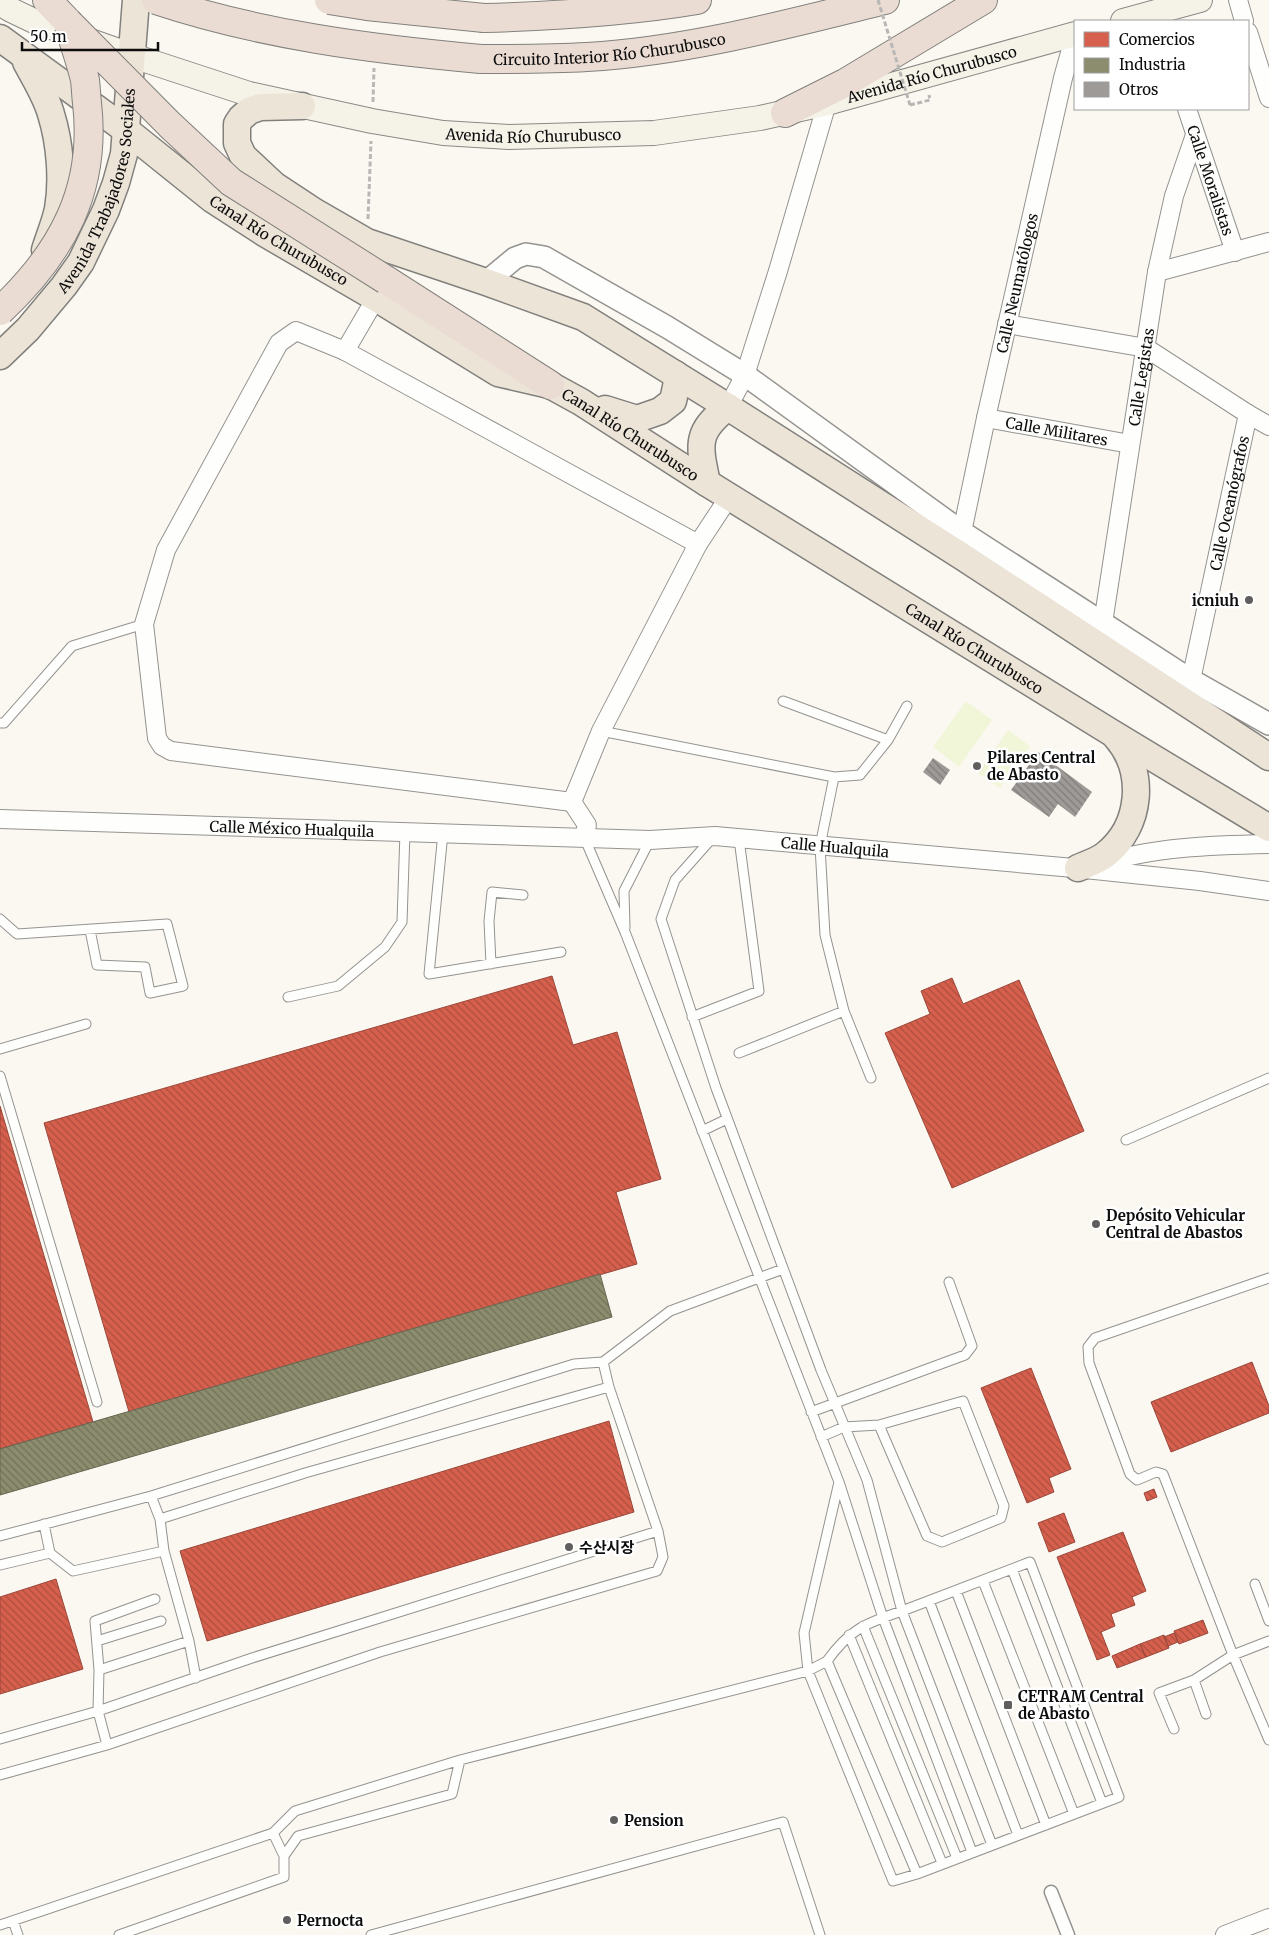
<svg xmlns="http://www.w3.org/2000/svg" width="1269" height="1935" font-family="Merriweather,'Noto Sans KR',serif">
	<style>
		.pitch { fill: #f1f6d9 }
		.shops { fill: url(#shops-back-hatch); stroke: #9a473a }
		.industry { fill: url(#industry-back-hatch); stroke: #666651 }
		.building { fill: url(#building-back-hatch) }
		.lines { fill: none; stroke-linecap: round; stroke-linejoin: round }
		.service-casing { stroke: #949390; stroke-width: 11 }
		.pedestrian-casing { stroke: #949390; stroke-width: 15 }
		.minor-casing { stroke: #949390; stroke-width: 20 }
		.tertiary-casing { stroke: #949390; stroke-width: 24 }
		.secondary-casing { stroke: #8b8986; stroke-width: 26 }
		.primary-casing { stroke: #81807d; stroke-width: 29 }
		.motorway-casing { stroke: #81807d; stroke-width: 30 }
		.path { stroke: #b8b7b6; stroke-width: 3; stroke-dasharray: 5 2.5; stroke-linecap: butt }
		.service { stroke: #fefefd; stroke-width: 9 }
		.pedestrian { stroke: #fefefd; stroke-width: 12 }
		.minor { stroke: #fefefd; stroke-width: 18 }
		.tertiary { stroke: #fefefd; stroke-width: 21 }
		.secondary { stroke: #f5f2e8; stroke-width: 24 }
		.primary { stroke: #ede4d8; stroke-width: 26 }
		.motorway { stroke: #ebdcd3; stroke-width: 28 }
		.motorway-bridge-casing { stroke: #81807d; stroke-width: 30; stroke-linecap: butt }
		.path-bridge { stroke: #b8b7b6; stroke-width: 3; stroke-dasharray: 5 2.5; stroke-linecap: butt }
		.motorway-bridge { stroke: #ebdcd3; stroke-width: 28 }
		.poi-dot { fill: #605f5d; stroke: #fff; stroke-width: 2 }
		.labels { text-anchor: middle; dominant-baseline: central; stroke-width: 5; stroke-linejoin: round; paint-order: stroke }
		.street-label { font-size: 15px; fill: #0d0d0d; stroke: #fff }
		.poi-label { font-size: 15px; font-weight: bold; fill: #0d0d0d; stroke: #fff; text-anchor: start }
	</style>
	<defs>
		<pattern id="shops-back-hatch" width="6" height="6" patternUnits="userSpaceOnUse" patternTransform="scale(1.25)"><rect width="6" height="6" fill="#d6604d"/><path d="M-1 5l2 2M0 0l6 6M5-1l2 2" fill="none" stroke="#ac4e3e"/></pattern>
		<pattern id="industry-back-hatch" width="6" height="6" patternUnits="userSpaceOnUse" patternTransform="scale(1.25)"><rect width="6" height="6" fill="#8c8c6e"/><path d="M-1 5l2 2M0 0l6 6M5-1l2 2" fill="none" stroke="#717159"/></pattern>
		<pattern id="building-back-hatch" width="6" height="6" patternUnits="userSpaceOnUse" patternTransform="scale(1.25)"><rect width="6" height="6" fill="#9e9a97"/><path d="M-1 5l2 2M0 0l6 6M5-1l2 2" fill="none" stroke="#7f7c7a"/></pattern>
	</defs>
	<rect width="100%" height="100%" fill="#fbf8f1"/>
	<path class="pitch" d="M966 701 992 720 959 767 933 747Z
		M1008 730 1030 746 1000 788 978 773Z"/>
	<path class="shops" d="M552 976 573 1045 617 1032 661 1179 616 1192 637 1264 129 1412 44 1123Z
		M952 978 963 1004 1019 980 1084 1131 952 1188 885 1033 930 1014 921 991Z
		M0 1106 93 1422 0 1449Z
		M1252 1362 1269 1406V1413L1171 1452 1151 1402Z
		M1031 1368 1071 1469 1049 1478 1054 1492 1027 1503 981 1388Z
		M609 1421 634 1512 207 1641 180 1551Z
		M1154 1489 1157 1497 1147 1501 1144 1493Z
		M1064 1513 1075 1542 1049 1552 1038 1523Z
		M1123 1532 1146 1591 1132 1597 1135 1605 1111 1614 1115 1626 1101 1632 1110 1655 1097 1660 1057 1557Z
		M56 1579 83 1669 0 1694V1597Z
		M1203 1620 1208 1633 1179 1644 1174 1631Z
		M1174 1633 1178 1642 1168 1646 1164 1637Z
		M1164 1635 1169 1648 1146 1657 1140 1644Z
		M1140 1644 1146 1657 1117 1668 1112 1656Z"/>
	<path class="industry" d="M600 1274 612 1317 0 1495V1449Z"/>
	<path class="building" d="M1038 752 1092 792 1075 817 1058 804 1049 817 1011 790Z
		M933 758 950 770 940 785 923 772Z"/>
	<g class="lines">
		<g class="service-casing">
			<path id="service" d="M783 701 888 740
				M0 723H4L72 646 144 624
				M601 731 834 777
				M443 833 429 974 561 952
				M714 836 675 880 661 919 716 1088 821 1370 867 1480 902 1611C866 1623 850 1629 827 1661L917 1874 1119 1797 1030 1562 902 1611 992 1845
				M584 837 625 932 839 1482 883 1618 972 1852
				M0 919 17 934 167 924 183 986 150 993 145 967 97 965 90 930
				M625 928 624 891 650 840
				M491 964 489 921 492 892 523 895
				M288 997 338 986 385 947 402 922 405 832
				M692 1017 759 991 739 839
				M0 1049 86 1024
				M739 1053 844 1011
				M0 1076 97 1402
				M871 1078 844 1011 825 935 820 846 834 777 860 775 888 740 907 706
				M702 1131 727 1119
				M1126 1140 1269 1078
				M1269 1278 1095 1338 1088 1347 1089 1363 1130 1474 1137 1480 1156 1472 1163 1474 1233 1655 1269 1740
				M811 1412 965 1355 972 1346 949 1282
				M821 1437 844 1427 879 1425 963 1401 1004 1506 1001 1518 942 1542 927 1536 879 1425
				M839 1482 804 1633 808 1671 893 1881 917 1874
				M151 1496 160 1519 164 1551 189 1641 196 1678
				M160 1519 305 1473 609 1387
				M44 1524 50 1553
				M0 1536 151 1496 574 1364 603 1362 670 1311 783 1269
				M0 1565 50 1553 73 1571 164 1551
				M1012 1569 1102 1803
				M983 1581 1074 1814
				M1255 1584 1269 1621
				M956 1591 1046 1825
				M929 1601 1018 1835
				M863 1626 957 1858
				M849 1635 942 1863
				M97 1641 161 1621
				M99 1670 95 1621 155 1599
				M1194 1680 1206 1714
				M1174 1729 1159 1693 1194 1680 1233 1655 1269 1641
				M0 1739 98 1711 252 1658 658 1531 609 1387 603 1362
				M107 1745 380 1652 657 1571 663 1557 658 1531
				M0 1775 107 1745 98 1711 99 1670 189 1641
				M284 1856 298 1836 452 1794 460 1760
				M13 1921 18 1935
				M0 1925 273 1833 295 1811 460 1760 808 1671 827 1661
				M119 1935 284 1877V1856L273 1833
				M371 1935 783 1822 820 1935"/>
		</g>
		<g class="pedestrian-casing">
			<path id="pedestrian" d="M1051 1892 1068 1935"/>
		</g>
		<g class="minor-casing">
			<g id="minor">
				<path d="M1238 0 1244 21"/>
				<path d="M1248 32 1269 98"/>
				<path id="s1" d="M1187 109 1235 252"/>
				<path d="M1157 272 1269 242"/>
				<path d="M1007 324 1146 348 1248 414 1269 426"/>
				<path d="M345 351 376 298"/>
				<path d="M728 407 745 375 778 271 827 103"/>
				<path id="s2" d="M986 418 1130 444"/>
				<path id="s3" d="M962 532 986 418 1063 78 1075 35"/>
				<path id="s4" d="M1103 623 1157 272 1174 196 1195 135"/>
				<path id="s5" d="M1191 680 1248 414"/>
				<path d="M572 802 171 751 162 746 157 738 144 624 166 550 279 343 296 331 345 351 698 544"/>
				<path d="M572 802 601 731 698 544 729 497"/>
				<path d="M572 802 587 825 584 837"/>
				<path id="s6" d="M0 819 650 840 715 836 1085 869 1200 881 1269 891"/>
				<path d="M1097 865C1150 847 1214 845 1269 844"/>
				<path d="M1225 1935 1269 1918"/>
			</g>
		</g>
		<g class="tertiary-casing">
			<path id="tertiary" d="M486 282 515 258 526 254 544 257 667 327 745 375 962 532 1191 680 1269 724"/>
		</g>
		<g class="secondary-casing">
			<g id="secondary">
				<path id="s7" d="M0 3 11 10 34 21 130 55 249 94 372 121 443 133 509 137 654 133 760 118 827 103 1075 34"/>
				<path d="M1123 21 1200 0"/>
			</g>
		</g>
		<g class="primary-casing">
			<g id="primary">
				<path id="s8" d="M0 38 126 130 212 199 266 234 376 298 498 373 550 385 581 402 707 483 1112 733 1269 828"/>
				<path d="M26 62C35 79 46 96 51 114 60 143 63 180 58 209 55 223 49 237 45 250"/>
				<path d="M302 106 260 107 249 111 241 118 237 124V143L243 156 274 185 315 212 367 242 486 282 583 317 728 407 963 557 1269 757"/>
				<path id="s9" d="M0 356 28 329 64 286 81 262 106 210 116 183 124 154 136 0"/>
				<path d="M605 409 637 419 660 411 673 401 677 382 675 374"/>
				<path d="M707 483C699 445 695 432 728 407"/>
				<path d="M1078 868C1087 864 1097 861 1105 855 1142 826 1146 771 1116 737"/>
			</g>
		</g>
		<g class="motorway-casing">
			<g id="motorway">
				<path d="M47 0 68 22"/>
				<path d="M484 18C555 16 626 12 697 0"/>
				<path id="s10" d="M481 59C516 59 552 59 587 57 688 51 788 24 885 0"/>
				<path d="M785 113 845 83 983 0"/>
				<path d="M386 280 550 385"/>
			</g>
		</g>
		<path class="path" d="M373 102 374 68
			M910 105 930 100 929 95
			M368 219 371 141"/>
		<use href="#service" class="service"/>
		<use href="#pedestrian" class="pedestrian"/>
		<use href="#minor" class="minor"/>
		<use href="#tertiary" class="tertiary"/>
		<use href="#secondary" class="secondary"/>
		<use href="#primary" class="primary"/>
		<use href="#motorway" class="motorway"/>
		<g class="motorway-bridge-casing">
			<path id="motorway-bridge" d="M156 0C261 35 371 49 481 59
				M329 0 367 6 484 18
				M68 22 170 125 231 182 386 280
				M0 311C62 253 97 189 87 103 86 95 86 88 85 80 81 62 74 44 69 26"/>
		</g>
		<path class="path-bridge" d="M878 0 910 105"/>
		<use href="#motorway-bridge" class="motorway-bridge"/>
	</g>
	<g class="poi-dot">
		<circle cx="1249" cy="600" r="5"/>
		<circle cx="977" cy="766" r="5"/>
		<circle cx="1096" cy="1224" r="5"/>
		<circle cx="569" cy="1547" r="5"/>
		<rect x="1003" y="1700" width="10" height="10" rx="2.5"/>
		<circle cx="614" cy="1820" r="5"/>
		<circle cx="287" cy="1920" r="5"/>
	</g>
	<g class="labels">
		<g class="street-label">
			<text stroke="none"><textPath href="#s10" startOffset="129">Circuito Interior Río Churubusco</textPath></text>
			<text stroke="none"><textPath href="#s7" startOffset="959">Avenida Río Churubusco</textPath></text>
			<text stroke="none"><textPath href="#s7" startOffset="554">Avenida Río Churubusco</textPath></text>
			<text stroke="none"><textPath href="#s1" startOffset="75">Calle Moralistas</textPath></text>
			<text stroke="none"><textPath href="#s9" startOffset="198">Avenida Trabajadores Sociales</textPath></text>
			<text stroke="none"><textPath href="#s8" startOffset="345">Canal Río Churubusco</textPath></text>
			<text stroke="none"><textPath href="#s3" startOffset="255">Calle Neumatólogos</textPath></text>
			<text stroke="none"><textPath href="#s4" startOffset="249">Calle Legistas</textPath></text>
			<text stroke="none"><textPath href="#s2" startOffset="72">Calle Militares</textPath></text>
			<text stroke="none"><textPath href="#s8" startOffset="749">Canal Río Churubusco</textPath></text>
			<text stroke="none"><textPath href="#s5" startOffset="181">Calle Oceanógrafos</textPath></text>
			<text stroke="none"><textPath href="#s8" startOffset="1154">Canal Río Churubusco</textPath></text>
			<text stroke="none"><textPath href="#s6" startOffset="292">Calle México Hualquila</textPath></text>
			<text stroke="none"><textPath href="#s6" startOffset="836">Calle Hualquila</textPath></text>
		</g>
		<g class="poi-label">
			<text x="1239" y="600" text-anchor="end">icniuh</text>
			<text x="987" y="757">Pilares Central<tspan x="987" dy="17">de Abasto</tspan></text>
			<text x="1106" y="1215">Depósito Vehicular<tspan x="1106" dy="17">Central de Abastos</tspan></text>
			<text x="579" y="1547">수산시장</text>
			<text x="1018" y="1696">CETRAM Central<tspan x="1018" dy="17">de Abasto</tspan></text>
			<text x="624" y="1820">Pension</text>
			<text x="297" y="1920">Pernocta</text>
		</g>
	</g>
	<rect x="1074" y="20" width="175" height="90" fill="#ffffff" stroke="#9e9e9e"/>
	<rect x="1084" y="32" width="25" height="15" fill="#d6604d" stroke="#9e9e9e"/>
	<text x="1119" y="45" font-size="15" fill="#0d0d0d">Comercios</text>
	<rect x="1084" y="58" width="25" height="15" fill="#8c8c6e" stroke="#9e9e9e"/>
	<text x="1119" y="70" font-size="15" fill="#0d0d0d">Industria</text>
	<rect x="1084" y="82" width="25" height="15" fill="#9e9a97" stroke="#9e9e9e"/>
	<text x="1119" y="95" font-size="15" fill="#0d0d0d">Otros</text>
	<path d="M22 42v8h136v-8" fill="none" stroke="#0d0d0d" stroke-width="2.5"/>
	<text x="30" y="42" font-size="15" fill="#0d0d0d" stroke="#ffffff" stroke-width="4" paint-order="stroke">50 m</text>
</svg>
